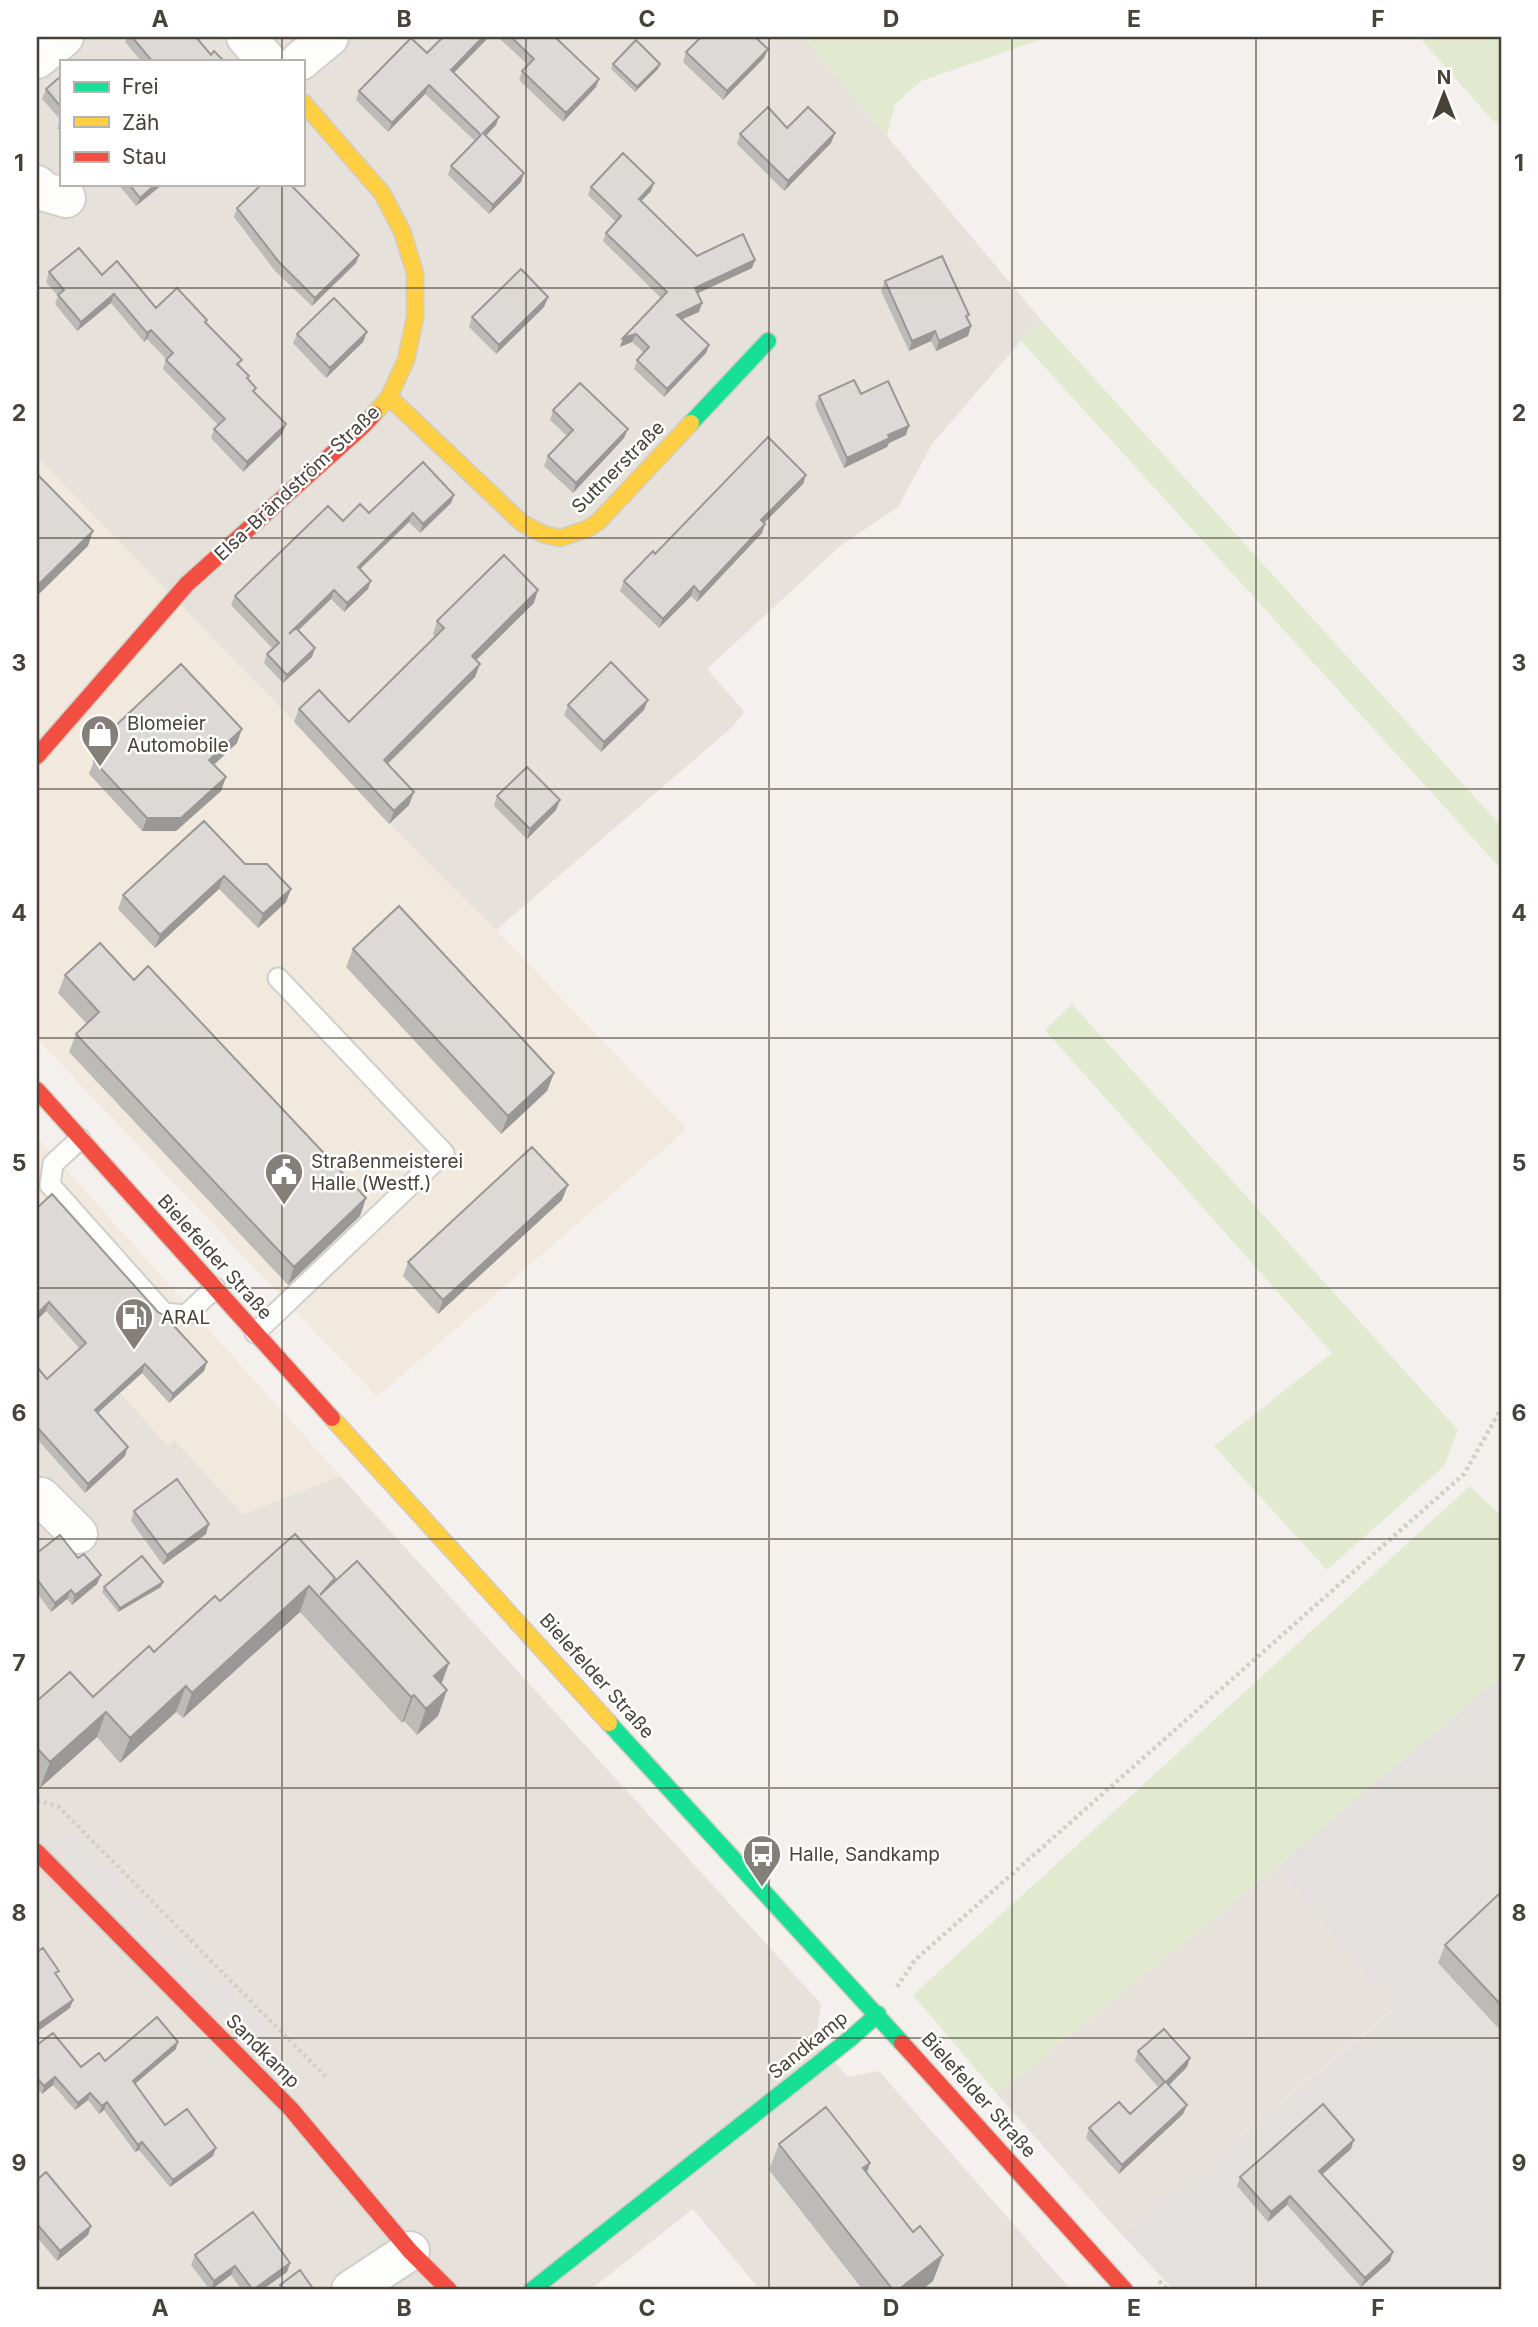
<svg xmlns="http://www.w3.org/2000/svg" width="1538" height="2327" font-family="Inter,sans-serif">
	<style>
		.residential { fill: #e6e2db; fill-rule: evenodd }
		.commercial { fill: #f1e9de }
		.industrial { fill: #e4e0dd }
		.green { fill: #e1eacf }
		.parking { fill: #e4e1de }
		.lines { fill: none; stroke-linecap: round; stroke-linejoin: round }
		.lane-casing { stroke: #d1cecb; stroke-width: 23 }
		.street-casing { stroke: #d1cecb; stroke-width: 42 }
		.fast-casing { stroke: #d1cdc4; stroke-width: 19 }
		.slow-casing { stroke: #d1cdc4; stroke-width: 19 }
		.jam-casing { stroke: #d1cdc4; stroke-width: 19 }
		.path { stroke: #d3d0cb; stroke-width: 4.5; stroke-dasharray: 3.5 3.5; stroke-linecap: butt }
		.lane { stroke: #fdfdfc; stroke-width: 19 }
		.street { stroke: #fdfdfc; stroke-width: 38 }
		.fast { stroke: #16e098; stroke-width: 16 }
		.slow { stroke: #ffcf43; stroke-width: 16 }
		.jam { stroke: #f24e42; stroke-width: 16 }
		.wall { fill: #bdbbb8 }
		.shaded-wall { fill: #9a9896 }
		.building { fill: #dcd9d6; stroke: #9a9896; stroke-width: 2 }
		.grid { fill: none; stroke: #484239; stroke-width: 2; stroke-opacity: 0.55 }
		.labels { text-anchor: middle; dominant-baseline: central; stroke-width: 5; stroke-linejoin: round; paint-order: stroke }
		.street-label { font-size: 19px; fill: #484239; stroke: #fff }
		.poi-label { font-size: 19px; fill: #484239; stroke: #fff; text-anchor: start }
		.neatline { fill: none; stroke: #484239; stroke-width: 2.5 }
		.grid-label { font-size: 23px; text-anchor: middle; font-weight: bold; fill: #484239 }
	</style>
	<rect width="100%" height="100%" fill="#f3f0ed"/>
	<path class="residential" d="M37 37H804L1042 321 1021 341 932 444 898 507 839 547 707 669 745 712 730 729 496 930 389 824 294 722 37 457ZM61 61H303V184H61Z
		M37 1301 168 1445 174 1439 243 1514 340 1476 821 2004 815 2041 848 2077 879 2071 1071 2290H760L693 2209 590 2290H37Z
		M1276 1867 1394 2009 1121 2234 997 2094Z"/>
	<path class="commercial" d="M37 457 294 722 389 824 496 930 687 1129 377 1397 37 1039Z
		M37 1137 340 1476 243 1514 174 1440 168 1446 37 1301Z"/>
	<path class="industrial" d="M1501 1676V2290H1174L1121 2234 1394 2010 1276 1867Z"/>
	<path class="green" d="M804 37H1048L921 81 895 104 887 136Z
		M1419 37H1501V122L1493 121Z
		M1042 321 1501 826V869L1021 341Z
		M1072 1004 1458 1430 1444 1466 1327 1570 1214 1446 1332 1353 1045 1030Z
		M1470 1486 1501 1516V1676L1276 1867 997 2094 913 1995Z"/>
	<path class="parking" d="M69 1825 278 2036 260 2054 51 1843Z"/>
	<g class="lines">
		<g class="lane-casing">
			<path id="lane" d="M80 1139 53 1164 50 1185 164 1313 186 1315 215 1288
				M255 1333 444 1153 278 978"/>
		</g>
		<g class="street-casing">
			<path id="street" d="M246 37 267 61
				M37 59 64 37
				M300 61 329 37
				M37 185 42 191 66 198
				M37 1498 41 1497 78 1534
				M351 2290 410 2251"/>
		</g>
		<g class="fast-casing">
			<path id="fast" d="M691 423 768 341
				M609 1723 902 2043
				M532 2290 851 2038 878 2014"/>
		</g>
		<g class="slow-casing">
			<path id="slow" d="M303 102 382 193 402 231 415 273V318L406 360 389 397 374 414
				M389 397 522 523 543 534 560 538 587 529 598 522 691 423
				M332 1418 609 1723"/>
		</g>
		<g class="jam-casing">
			<path id="jam" d="M37 756 187 584 362 427 374 414
				M37 1090 332 1418
				M37 1852 291 2109 410 2251 449 2290
				M902 2043 1125 2290"/>
		</g>
		<path class="path" d="M37 1800 59 1807 326 2077
			M897 1987 915 1960 1464 1474 1501 1409
			M1159 2281 1168 2290"/>
		<use href="#lane" class="lane"/>
		<use href="#street" class="street"/>
		<use href="#fast" class="fast"/>
		<use href="#slow" class="slow"/>
		<use href="#jam" class="jam"/>
	</g>
	<path class="wall" d="M127 37H196L211 55 224 61H141L125 42Z
		M498 37H555L599 79 596 87 563 122 519 80 522 71 528 65Z
		M686 52 764 58 723 100 683 62Z
		M427 53 454 73 499 117 496 125 486 136 524 173 521 182 489 214 448 175 451 166 475 141 425 94 388 132 356 100 359 91Z
		M613 64H660L658 69 635 92 611 69Z
		M61 76V129H58L59 118 42 99 46 89Z
		M787 128 835 133 831 143 784 191 737 144 740 134Z
		M118 184H163L136 206Z
		M591 187 651 191 641 201 697 256 755 260 752 268 697 293 699 312 682 319 709 345 706 353 664 397 634 369 637 360 644 353 632 342 620 347 661 298 603 241 606 233 616 222 588 195Z
		M237 208 359 255 356 263 312 306 275 271 234 217Z
		M49 272 102 275 156 308 206 323 239 366 249 376 248 379 254 392 286 424 282 434 243 472 211 438 214 429 218 425 163 369 166 359 147 339 144 342 111 303 77 331 55 304 58 296 46 282Z
		M885 281 968 319 971 326 968 336 936 351 931 341 909 351 881 291Z
		M548 297 544 307 496 354 469 327 472 317Z
		M367 332 363 342 326 378 293 343 297 334Z
		M861 394 906 435 889 443 887 447 844 468 815 405 819 396Z
		M553 410 624 438 573 493 544 466 548 456 567 436 550 420Z
		M806 475 803 484 764 523 762 533 697 602 691 596 659 628 620 591 624 581 655 554Z
		M454 495 451 503 420 533 409 522 360 569 371 581 368 589 344 612 331 599 298 631 312 657 283 683 264 663 267 654 273 649 231 605 235 596 343 521 369 513Z
		M534 603 476 660 480 664 475 677 388 764 409 805 389 824 294 722 299 709 349 722 435 637 433 634 437 621Z
		M568 705 644 710 601 752 564 715Z
		M111 730 237 743 214 765 226 777 221 791 176 831H142L89 774 94 761 109 746 106 744Z
		M497 796 556 810 527 839 494 806Z
		M245 864 291 889 286 902 258 928 219 889 155 948 118 909 123 895Z
		M353 949 554 1073 547 1091 501 1134 346 967Z
		M65 975 134 980 366 1198 360 1216 288 1285 69 1052 76 1034 87 1024 58 993Z
		M562 1200 438 1314 403 1276 408 1262Z
		M37 1208 158 1312 207 1362 204 1371 169 1403 142 1373 98 1413 125 1456 85 1493 37 1439V1367L47 1379 80 1349 46 1311 37 1320Z
		M134 1511 206 1534 163 1565 131 1521Z
		M37 1553 78 1558 101 1575 97 1584 72 1605 67 1599 51 1612 37 1593Z
		M163 1582 161 1587 118 1612 102 1592 104 1587Z
		M333 1582 449 1663 441 1684 447 1690 438 1716 417 1735 404 1721 402 1723 300 1612 183 1718 176 1712 120 1763 97 1737 40 1788 37 1784V1701L93 1697 220 1601Z
		M1501 1892V2031L1438 1963 1445 1945Z
		M37 2045 81 2067 105 2061 176 2049 135 2084 165 2125 213 2156 170 2187 139 2150 135 2152 104 2110 99 2114 88 2100 75 2110 53 2085 42 2094 37 2088Z
		M1138 2051 1187 2067 1169 2085 1187 2105 1183 2114 1119 2174 1086 2138 1089 2128 1130 2114 1159 2088 1135 2061Z
		M779 2144 870 2163 867 2173 913 2232 933 2281 922 2290H863L769 2170Z
		M1351 2149 1322 2174 1390 2261 1361 2287 1287 2205 1268 2222 1237 2186 1240 2177Z
		M37 2180 91 2226 88 2235 57 2261 37 2237Z
		M195 2255 290 2263 287 2272 262 2290H242L231 2275 210 2290 191 2265Z"/>
	<path class="shaded-wall" d="M483 37H489L448 79 451 70Z
		M768 49 764 58 723 100 727 91Z
		M660 64 658 69 635 92 637 87Z
		M599 79 596 87 563 122 566 113Z
		M429 85 425 94 388 132 392 123Z
		M499 117 496 125 480 142 483 133Z
		M61 120V129H58Z
		M835 133 831 143 784 191 788 181Z
		M524 173 521 182 489 214 493 205Z
		M654 183 651 191 636 207 639 199Z
		M156 184H163L136 206 140 198Z
		M359 255 356 263 312 306 315 298Z
		M755 260 752 268 692 296 695 288Z
		M114 294 111 303 77 331 81 322Z
		M548 297 544 307 496 354 499 345Z
		M702 303 699 312 674 323 677 315Z
		M971 326 968 336 936 351 939 341Z
		M151 330 147 339 144 342 147 333Z
		M935 331 931 341 909 351 912 341Z
		M367 332 363 342 326 378 330 368Z
		M636 334 632 342 620 347 623 338Z
		M709 345 706 353 664 397 667 389Z
		M286 424 282 434 243 472 247 462Z
		M909 426 906 435 889 443 887 447 844 468 847 458 888 435Z
		M628 429 624 438 573 493 576 483Z
		M806 475 803 484 758 529 761 520Z
		M454 495 451 503 420 533 423 524Z
		M413 513 409 522 354 575 358 567Z
		M765 524 762 533 697 602 700 593Z
		M93 531 88 546 37 596V586Z
		M371 581 368 589 344 612 347 603Z
		M694 586 691 596 659 628 663 619Z
		M334 590 331 599 286 642 289 634Z
		M538 590 534 603 467 669 472 656Z
		M315 648 312 657 283 683 287 675Z
		M480 664 475 677 379 772 384 760Z
		M648 700 644 710 601 752 604 742Z
		M242 729 237 743 204 774 209 760Z
		M226 777 221 791 176 831H142L147 818Z
		M414 792 409 805 389 824 394 811Z
		M560 800 556 810 527 839 530 829Z
		M224 876 219 889 155 948 160 935Z
		M291 889 286 902 258 928 263 914Z
		M554 1073 547 1091 501 1134 508 1116Z
		M568 1185 562 1200 438 1314 443 1300Z
		M366 1198 360 1216 288 1285 294 1267Z
		M49 1302 46 1311 37 1320V1314Z
		M207 1362 204 1371 169 1403 173 1394Z
		M145 1364 142 1373 91 1419 95 1410Z
		M128 1447 125 1456 85 1493 88 1484Z
		M209 1524 206 1534 163 1565 167 1555Z
		M101 1575 97 1584 72 1605 75 1595Z
		M163 1582 161 1587 118 1612 120 1608Z
		M309 1586 300 1612 183 1718 192 1693Z
		M71 1590 67 1599 51 1612 55 1603Z
		M449 1663 440 1688 434 1676Z
		M186 1686 176 1712 120 1763 130 1738Z
		M447 1690 438 1716 417 1735 426 1709Z
		M414 1695 404 1721 402 1723 411 1697Z
		M106 1712 97 1737 40 1788 50 1762Z
		M73 2000 70 2008 37 2032V2025Z
		M178 2042 176 2049 130 2088 133 2081Z
		M1190 2058 1187 2067 1163 2091 1166 2082Z
		M55 2077 53 2085 42 2094 44 2086Z
		M90 2093 88 2100 75 2110 78 2103Z
		M107 2102 104 2110 99 2114 102 2106Z
		M1187 2105 1183 2114 1119 2174 1122 2165Z
		M1354 2140 1351 2149 1316 2180 1319 2171Z
		M142 2142 139 2150 135 2152 138 2145Z
		M216 2148 213 2156 170 2187 173 2180Z
		M870 2163 861 2189 863 2168Z
		M1290 2196 1287 2205 1268 2222 1271 2212Z
		M91 2226 88 2235 57 2261 60 2251Z
		M1393 2252 1390 2261 1361 2287 1365 2278Z
		M943 2255 933 2281 922 2290H898Z
		M290 2263 287 2272 262 2290H253Z
		M235 2266 231 2275 211 2290 214 2281Z"/>
	<path class="building" d="M132 37H196L211 55 214 51 224 61H152Z
		M443 37H483L451 70 499 117 483 133 524 173 493 205 451 166 481 135 429 85 392 123 359 91 411 38 427 53Z
		M511 37H555L599 79 566 113 522 71 534 59Z
		M701 37H755L768 49 727 91 686 52Z
		M636 40 660 64 637 87 613 64Z
		M61 76V107L46 89Z
		M768 107 787 128 808 107 835 133 788 181 740 134Z
		M623 153 654 183 639 199 697 256 743 234 755 260 695 288 702 303 677 315 709 345 667 389 637 360 649 347 636 334 623 338 667 292 606 233 621 216 591 187Z
		M129 184H156L140 198Z
		M262 184H290L359 255 315 298 279 262 237 208Z
		M79 248 102 275 117 261 156 308 177 288 207 320 205 322 242 360 237 364 249 376 247 378 256 388 253 391 286 424 247 462 214 429 225 419 166 360 173 353 151 330 147 333 114 294 81 322 58 295 64 290 49 272Z
		M942 256 969 315 966 316 971 326 939 341 935 331 912 341 885 281Z
		M521 269 548 297 499 345 472 317Z
		M334 298 367 332 330 368 297 334Z
		M854 380 861 394 888 381 909 426 888 435 890 438 847 458 819 396Z
		M580 383 628 429 576 483 548 456 573 430 553 410Z
		M768 437 806 475 761 520 765 524 700 593 694 586 663 619 624 581 653 551 655 554Z
		M423 462 454 495 423 524 413 513 358 567 371 581 347 603 334 590 289 634 296 628 315 648 287 675 267 654 279 643 235 596 328 506 343 521 360 504 369 513Z
		M37 474 93 531 37 586Z
		M504 555 538 590 472 656 480 664 384 760 414 792 394 811 299 709 319 690 349 722 444 628 437 621Z
		M611 662 648 700 604 742 568 705Z
		M181 664 242 729 209 760 226 777 181 818H147L94 761 119 737 111 730Z
		M527 767 560 800 530 829 497 796Z
		M204 821 245 864H267L291 889 263 914 224 876 160 935 123 895Z
		M399 906 554 1073 508 1116 353 949Z
		M100 943 134 980 148 966 366 1198 294 1267 76 1034 99 1012 65 975Z
		M532 1147 568 1185 443 1300 408 1262Z
		M52 1194 158 1312 165 1316 207 1362 173 1394 145 1364 95 1410 128 1447 88 1484 37 1427V1367L47 1379 86 1343 49 1302 37 1314V1208Z
		M177 1479 209 1524 167 1555 134 1511Z
		M295 1534 335 1578 320 1595 357 1561 449 1663 434 1676 447 1690 426 1709 414 1695 411 1697 309 1586 192 1693 186 1686 130 1738 106 1712 50 1762 37 1748V1701L70 1672 93 1697 149 1646 154 1652 215 1596 220 1601Z
		M60 1535 78 1558 84 1554 101 1575 75 1595 71 1590 55 1603 37 1579V1553Z
		M142 1556 163 1582 120 1608 104 1587Z
		M1501 1892V2005L1445 1945Z
		M43 1948 59 1971 55 1973 73 2000 37 2025V1952Z
		M157 2017 178 2042 133 2081 165 2125 187 2109 216 2148 173 2180 142 2142 138 2145 107 2102 102 2106 90 2093 78 2103 55 2077 44 2086 37 2078V2045L53 2033 81 2067 99 2053 105 2061Z
		M1164 2029 1190 2058 1166 2082 1187 2105 1122 2165 1089 2128 1119 2102 1130 2114 1165 2082 1138 2051Z
		M1323 2104 1354 2140 1319 2171 1393 2252 1365 2278 1290 2196 1271 2212 1240 2177Z
		M826 2107 870 2163 863 2168 913 2232 920 2226 943 2255 898 2290H893L779 2144Z
		M46 2172 91 2226 60 2251 37 2224V2180Z
		M253 2212 290 2263 253 2290 235 2266 214 2281 195 2255Z
		M300 2270 314 2290H283L280 2285Z"/>
	<path class="grid" d="M282 37V61M526 37V2290M769 37V2290M1012 37V2290M1256 37V2290M282 184V2290M37 288H1501M37 538H1501M37 789H1501M37 1038H1501M37 1288H1501M37 1539H1501M37 1788H1501M37 2038H1501"/>
	<defs>
		<g id="shop-pin" transform="scale(2.0125)"><path d="M0 17L-7.5 6A9.5 9.5 0 1 1 7.5 6Z" fill="#847f78" stroke="#fff"/><path d="M-5-2.5h2.3a2.7 3.5 0 0 1 5.4 0H5L5.5 6h-11ZM-1.5-2.5h3a1.5 2.3 0 0 0-3 0Z" fill="#fff"/></g>
		<g id="civic-pin" transform="scale(2.0125)"><path d="M0 17L-7.5 6A9.5 9.5 0 1 1 7.5 6Z" fill="#847f78" stroke="#fff"/><path d="M-.6-6.5H3V-4.5H.6V-3L4-1V1h2V6H-6V1h2V-1L-.6-3ZM-1.2 2.5V6h2.4V2.5Z" fill="#fff"/></g>
		<g id="fuel-pin" transform="scale(2.0125)"><path d="M0 17L-7.5 6A9.5 9.5 0 1 1 7.5 6Z" fill="#847f78" stroke="#fff"/><path d="M-5.5-6h7V0h2V4h1.3V-2.5L3-4.5l.8-.8L6-3V5H2.5V1h-1V6h-7ZM-4.2-4.7v3.2H.2V-4.7Z" fill="#fff"/></g>
		<g id="bus-pin" transform="scale(2.0125)"><path d="M0 17L-7.5 6A9.5 9.5 0 1 1 7.5 6Z" fill="#847f78" stroke="#fff"/><path d="M-5-6H5V4H4V6H2V4H-2V6H-4V4H-5ZM-3.5-4V0h7V-4ZM-3.5 1.2v1.5H-2V1.2ZM2 1.2v1.5H3.5V1.2Z" fill="#fff"/></g>
	</defs>
	<g fill-rule="evenodd">
		<use href="#shop-pin" x="100" y="734"/>
		<use href="#civic-pin" x="284" y="1172"/>
		<use href="#fuel-pin" x="134" y="1317"/>
		<use href="#bus-pin" x="762" y="1854"/>
	</g>
	<g class="labels">
		<g class="street-label">
			<text transform="translate(618 467) rotate(-45)">Suttnerstraße</text>
			<text transform="translate(297 483) rotate(-43)">Elsa-Brändström-Straße</text>
			<text transform="translate(215 1257) rotate(48)">Bielefelder Straße</text>
			<text transform="translate(597 1676) rotate(48)">Bielefelder Straße</text>
			<text transform="translate(808 2045) rotate(-39)">Sandkamp</text>
			<text transform="translate(263 2051) rotate(45)">Sandkamp</text>
			<text transform="translate(979 2095) rotate(48)">Bielefelder Straße</text>
		</g>
		<g class="poi-label">
			<text x="127" y="723">Blomeier<tspan x="127" dy="22">Automobile</tspan></text>
			<text x="311" y="1161">Straßenmeisterei<tspan x="311" dy="22">Halle (Westf.)</tspan></text>
			<text x="161" y="1317">ARAL</text>
			<text x="789" y="1854">Halle, Sandkamp</text>
		</g>
	</g>
	<rect width="1538" height="2327" fill="none" stroke="#ffffff" stroke-width="77"/>
	<rect x="60" y="60" width="245" height="126" fill="#ffffff" stroke="#b6b3b0" stroke-width="2"/>
	<rect x="74" y="82" width="35" height="10" fill="#16e098" stroke="#b6b3b0" stroke-width="2"/>
	<text x="122" y="94" font-size="21" fill="#484239">Frei</text>
	<rect x="74" y="117" width="35" height="10" fill="#ffcf43" stroke="#b6b3b0" stroke-width="2"/>
	<text x="122" y="130" font-size="21" fill="#484239">Zäh</text>
	<rect x="74" y="152" width="35" height="10" fill="#f24e42" stroke="#b6b3b0" stroke-width="2"/>
	<text x="122" y="164" font-size="21" fill="#484239">Stau</text>
	<g transform="translate(1444 94)" stroke="#ffffff" stroke-width="5" paint-order="stroke">
	<path d="M0-5L12 26L0 18L-12 26Z" fill="#484239"/>
	<text y="-10" font-size="19" font-weight="bold" text-anchor="middle" fill="#484239">N</text>
	</g>
	<rect x="38" y="38" width="1462" height="2250" class="neatline"/>
	<g class="grid-label">
		<text x="160" y="27">A</text>
		<text x="404" y="27">B</text>
		<text x="647" y="27">C</text>
		<text x="891" y="27">D</text>
		<text x="1134" y="27">E</text>
		<text x="1378" y="27">F</text>
		<text x="19" y="171">1</text>
		<text x="1519" y="171">1</text>
		<text x="19" y="421">2</text>
		<text x="1519" y="421">2</text>
		<text x="19" y="671">3</text>
		<text x="1519" y="671">3</text>
		<text x="19" y="921">4</text>
		<text x="1519" y="921">4</text>
		<text x="19" y="1171">5</text>
		<text x="1519" y="1171">5</text>
		<text x="19" y="1421">6</text>
		<text x="1519" y="1421">6</text>
		<text x="19" y="1671">7</text>
		<text x="1519" y="1671">7</text>
		<text x="19" y="1921">8</text>
		<text x="1519" y="1921">8</text>
		<text x="19" y="2171">9</text>
		<text x="1519" y="2171">9</text>
		<text x="160" y="2316">A</text>
		<text x="404" y="2316">B</text>
		<text x="647" y="2316">C</text>
		<text x="891" y="2316">D</text>
		<text x="1134" y="2316">E</text>
		<text x="1378" y="2316">F</text>
	</g>
</svg>
